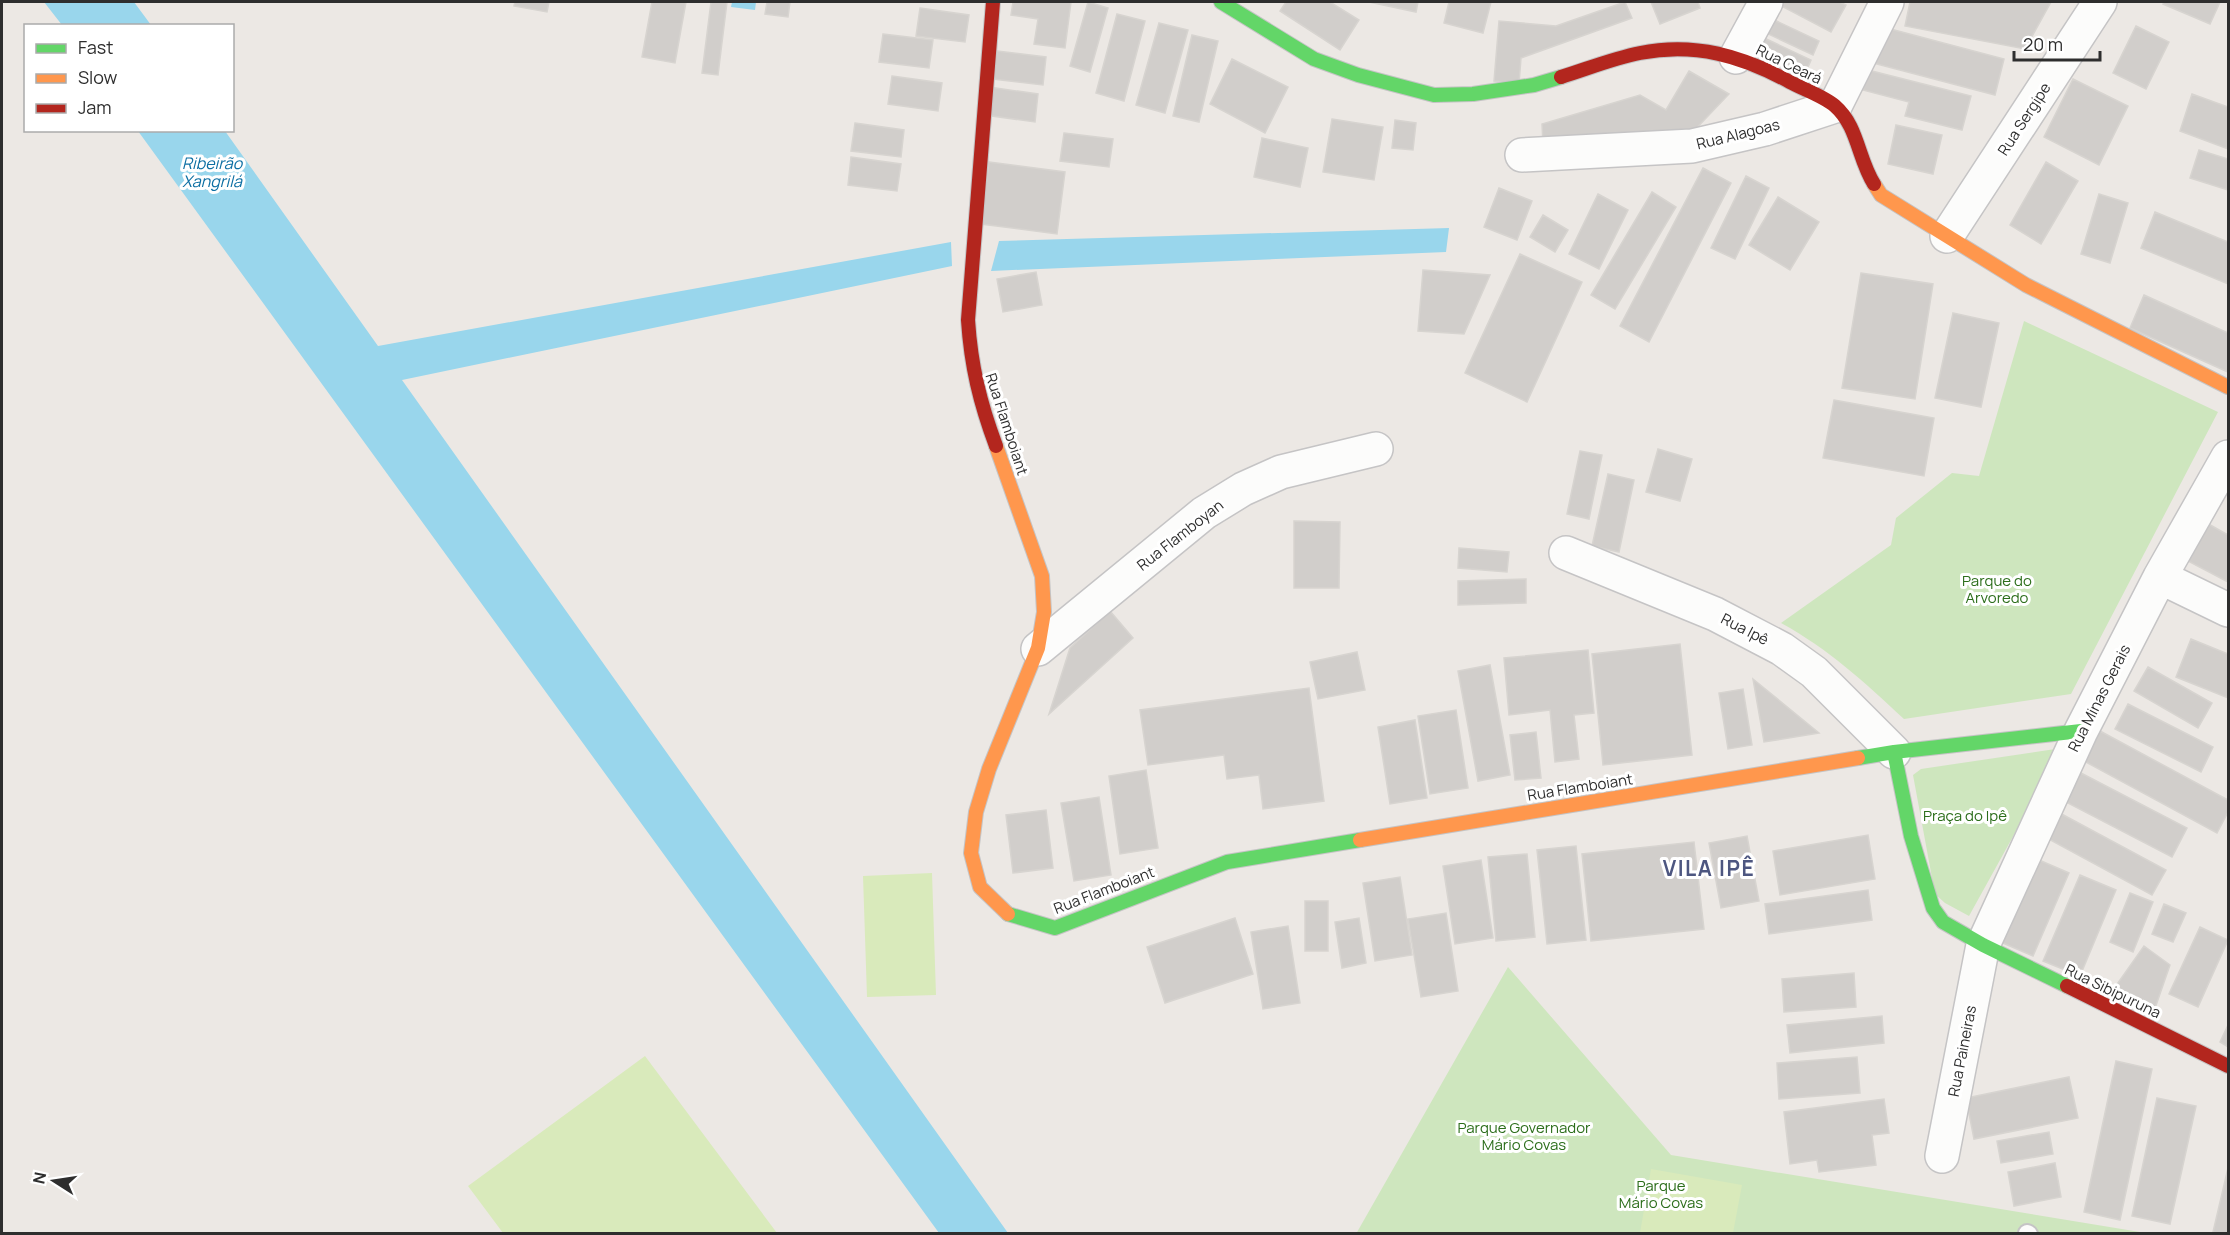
<svg xmlns="http://www.w3.org/2000/svg" width="2230" height="1235" font-family="Manrope,sans-serif">
	<style>
		.green { fill: #cee6be }
		.pitch { fill: #d9eabb }
		.water { fill: #99d6ec }
		.building { fill: #d1cecb; stroke: #d7d4d0; stroke-width: 1.5 }
		.lines { fill: none; stroke-linecap: round; stroke-linejoin: round }
		.lane-casing { stroke: #c5c4c5; stroke-width: 20 }
		.street-casing { stroke: #c5c4c5; stroke-width: 36 }
		.fast-casing { stroke: #c5c4c5; stroke-width: 16 }
		.slow-casing { stroke: #c5c4c5; stroke-width: 16 }
		.jam-casing { stroke: #c5c4c5; stroke-width: 16 }
		.lane { stroke: #fcfcfb; stroke-width: 16 }
		.street { stroke: #fcfcfb; stroke-width: 33 }
		.fast { stroke: #63d668; stroke-width: 14 }
		.slow { stroke: #ff974d; stroke-width: 14 }
		.jam { stroke: #b3261e; stroke-width: 14 }
		.labels { text-anchor: middle; dominant-baseline: central; stroke-width: 6; stroke-linejoin: round; paint-order: stroke }
		.street-label { font-size: 15px; fill: #2e2e2e; stroke: #fff }
		.park-label { font-size: 15px; fill: #2c6e1b; stroke: #fff }
		.water-label { font-size: 16px; font-style: italic; fill: #0d6fa3; stroke: #fff }
		.district-label { font-size: 21px; font-weight: bold; letter-spacing: 1.5px; fill: #4d5680; stroke: #fff }
	</style>
	<rect width="100%" height="100%" fill="#ece8e4"/>
	<path class="green" d="M2024 321 2218 412 2071 694 1904 719C1863 681 1830 650 1781 623L1891 545 1896 518 1952 473 1979 476Z
		M2062 748 1969 916 1945 903 1935 894 1913 775 1921 769Z
		M1508 967 1671 1155 2146 1233 1356 1234Z"/>
	<path class="pitch" d="M932 873 936 995 867 997 863 876Z
		M645 1056 777 1233H503L468 1186Z
		M1651 1169 1742 1185 1733 1233H1640Z"/>
	<path class="water" d="M44 2H134L151 25H62Z
		M732 2H756L755 10 731 7Z
		M138 131H225L378 346 951 242 952 266 402 380 1008 1233H939Z
		M1449 228 1446 252 991 271 999 241Z"/>
	<path class="building" d="M515 2H549L547 12 514 6Z
		M652 2H686L675 63 642 57Z
		M711 2H727L718 75 702 73Z
		M767 2H790L788 17 765 14Z
		M1013 2H1071L1065 48 1034 44 1038 19 1011 15Z
		M1088 2 1108 8 1090 72 1070 66Z
		M1286 2H1330L1359 20 1340 50 1280 11Z
		M1369 2H1418L1416 12Z
		M1449 2H1491L1483 33 1444 23Z
		M1625 2 1632 18 1521 58 1519 84 1494 81 1499 21 1556 26Z
		M1651 2H1698L1700 8 1660 24Z
		M1774 2H1840L1846 5 1831 32Z
		M1910 2H2051L2025 49 1905 26Z
		M2164 2H2220L2210 24 2163 4Z
		M920 8 969 15 965 42 916 36Z
		M1117 14 1145 21 1124 101 1096 93Z
		M1770 18 1819 41 1813 55 1764 32Z
		M1159 23 1188 30 1165 113 1136 105Z
		M2136 26 2169 42 2146 89 2113 73Z
		M1883 27 2004 59 1995 95 1873 63Z
		M883 34 933 40 929 68 879 62Z
		M1192 35 1218 41 1199 122 1173 116Z
		M1762 37 1811 60 1805 74 1756 51Z
		M997 51 1046 57 1043 85 993 79Z
		M1232 59 1288 87 1265 133 1210 104Z
		M1868 70 1971 96 1962 130 1905 116 1909 102 1863 90Z
		M1689 71 1729 94 1688 137 1543 144 1542 124 1640 95 1666 110Z
		M892 76 942 83 938 111 888 104Z
		M2073 79 2128 106 2099 165 2044 137Z
		M989 87 1038 94 1035 122 985 115Z
		M2192 94 2228 107V149L2180 131Z
		M1332 119 1383 127 1374 180 1323 172Z
		M1395 120 1416 123 1413 150 1392 148Z
		M855 123 904 130 901 157 851 151Z
		M1896 125 1942 135 1933 174 1888 164Z
		M1064 133 1113 139 1109 167 1060 161Z
		M1262 138 1308 148 1300 187 1254 177Z
		M2199 150 2228 159V190L2190 178Z
		M851 157 901 164 897 191 848 185Z
		M989 162 1065 172 1057 234 981 224Z
		M2046 162 2078 181 2041 244 2010 225Z
		M1703 168 1731 183 1649 342 1620 326Z
		M1746 176 1769 188 1735 259 1711 248Z
		M1499 188 1532 201 1517 240 1484 227Z
		M1652 192 1676 207 1615 309 1591 295Z
		M1598 194 1628 210 1599 269 1569 254Z
		M2099 194 2128 203 2110 263 2081 254Z
		M1778 197 1819 222 1790 270 1749 245Z
		M2155 212 2228 242V284L2141 248Z
		M1543 215 1568 230 1555 252 1530 237Z
		M1520 254 1582 282 1527 402 1465 373Z
		M1423 270 1490 275 1464 334 1418 331Z
		M1036 272 1042 305 1003 312 997 279Z
		M1861 273 1933 284 1915 399 1842 388Z
		M2144 295 2228 333V372L2130 328Z
		M1953 313 1999 323 1981 407 1935 398Z
		M1834 400 1934 418 1924 476 1823 458Z
		M1658 449 1692 459 1680 501 1646 492Z
		M1580 451 1602 455 1589 519 1567 514Z
		M1608 474 1634 480 1619 552 1592 546Z
		M1294 521 1340 522 1339 588H1294Z
		M2205 522 2228 535V582L2186 560Z
		M1459 548 1509 552 1507 572 1458 568Z
		M1526 579V603L1458 605V581Z
		M1110 611 1133 638 1049 714 1070 648Z
		M2191 639 2228 654V698L2176 677Z
		M1680 644 1692 755 1603 765 1592 654Z
		M1588 650 1594 713 1574 715 1579 759 1555 762 1550 710 1509 715 1504 658Z
		M1357 652 1365 690 1318 699 1310 662Z
		M1490 665 1510 775 1478 781 1458 671Z
		M2148 667 2212 703 2198 728 2134 691Z
		M1753 679 1819 733 1764 742Z
		M1309 688 1324 801 1263 809 1259 775 1227 779 1224 755 1148 765 1140 710Z
		M1743 689 1752 745 1728 749 1719 693Z
		M2128 704 2213 747 2201 772 2115 729Z
		M1456 710 1468 788 1430 794 1418 716Z
		M1415 720 1427 798 1390 804 1378 727Z
		M2100 731 2228 800V812L2217 833 2084 761Z
		M1536 732 1541 778 1515 780 1510 735Z
		M1146 770 1158 848 1120 854 1109 776Z
		M2079 772 2187 828 2172 857 2064 801Z
		M1099 797 1111 875 1074 881 1061 803Z
		M1046 810 1053 868 1013 873 1006 815Z
		M2056 811 2166 870 2152 895 2043 836Z
		M1868 835 1875 879 1780 895 1773 851Z
		M1747 836 1759 901 1721 908 1709 843Z
		M1694 842 1704 929 1591 941 1582 854Z
		M1576 846 1586 940 1547 944 1537 850Z
		M1527 854 1535 937 1496 941 1488 857Z
		M2032 857 2069 873 2033 956 1996 940Z
		M1481 860 1493 938 1455 944 1443 866Z
		M2080 875 2116 890 2080 976 2043 961Z
		M1400 877 1412 955 1375 961 1363 883Z
		M1868 890 1872 920 1769 934 1765 904Z
		M2130 893 2153 902 2133 952 2110 942Z
		M1305 901H1328V951H1305Z
		M2164 904 2186 913 2173 942 2152 934Z
		M1446 913 1458 991 1421 997 1408 919Z
		M1235 918 1253 974 1165 1003 1147 947Z
		M1359 918 1366 963 1342 968 1335 922Z
		M1288 926 1300 1003 1263 1009 1251 932Z
		M2200 927 2228 940 2198 1007 2169 994Z
		M2144 946 2170 965 2153 1014 2115 987Z
		M1854 973 1856 1007 1784 1012 1782 979Z
		M1882 1016 1884 1043 1790 1053 1787 1025Z
		M2228 1025V1047L2220 1042Z
		M1857 1057 1860 1093 1779 1099 1777 1063Z
		M2116 1061 2152 1069 2120 1220 2084 1212Z
		M2069 1077 2078 1118 1974 1139 1966 1098Z
		M2157 1098 2196 1106 2170 1224 2132 1216Z
		M1884 1099 1889 1133 1872 1135 1876 1165 1819 1172 1817 1160 1790 1164 1784 1112Z
		M2049 1132 2053 1154 2001 1163 1997 1141Z
		M2055 1163 2061 1197 2014 1206 2008 1172Z
		M2228 1168V1234H2221L2213 1232Z"/>
	<g class="lines">
		<g class="lane-casing">
			<path id="lane" d="M2027 1233 2029 1234"/>
		</g>
		<g class="street-casing">
			<path id="street" d="M1736 57 1766 2
				M1522 155 1692 146 1765 129 1835 106 1887 2
				M1947 236 2100 2
				M1566 553 1715 614 1782 649 1814 672 1894 752
				M2160 577 2228 610
				M1038 649 1204 513 1243 489 1281 472 1376 449
				M1942 1156 1983 945 2081 731 2160 577 2228 457"/>
		</g>
		<g class="fast-casing">
			<path id="fast" d="M1221 2 1314 59 1358 75 1434 95 1473 94 1534 85 1561 77
				M1894 752 1911 836 1933 908 1943 922 1983 945 2067 986
				M1858 758 1894 752 2081 731
				M1008 914 1055 928 1227 862 1360 840"/>
		</g>
		<g class="slow-casing">
			<path id="slow" d="M1874 184 1881 195 2026 285 2228 387
				M996 446 1042 576 1044 612 1038 648 989 769 976 812 971 853 980 887 1008 914
				M1360 840 1858 758"/>
		</g>
		<g class="jam-casing">
			<path id="jam" d="M993 2 968 320C971 366 980 403 996 446
				M1561 77C1587 69 1614 58 1640 53 1695 42 1742 56 1790 82 1803 89 1825 97 1835 106 1858 126 1858 159 1874 184
				M2067 986 2228 1066"/>
		</g>
		<use href="#lane" class="lane"/>
		<use href="#street" class="street"/>
		<use href="#fast" class="fast"/>
		<use href="#slow" class="slow"/>
		<use href="#jam" class="jam"/>
	</g>
	<g class="labels">
		<g class="street-label">
			<text transform="translate(1789 64) rotate(26)">Rua Ceará</text>
			<text transform="translate(2024 119) rotate(-57)">Rua Sergipe</text>
			<text transform="translate(1738 134) rotate(-14)">Rua Alagoas</text>
			<text transform="translate(1007 424) rotate(72)">Rua Flamboiant</text>
			<text transform="translate(1180 535) rotate(-38)">Rua Flamboyan</text>
			<text transform="translate(1745 629) rotate(27)">Rua Ipê</text>
			<text transform="translate(2099 698) rotate(-63)">Rua Minas Gerais</text>
			<text transform="translate(1580 787) rotate(-9)">Rua Flamboiant</text>
			<text transform="translate(1104 890) rotate(-21)">Rua Flamboiant</text>
			<text transform="translate(2113 991) rotate(26)">Rua Sibipuruna</text>
			<text transform="translate(1962 1051) rotate(-79)">Rua Paineiras</text>
		</g>
		<g class="park-label">
			<text x="1997" y="580">Parque do<tspan x="1997" dy="17">Arvoredo</tspan></text>
			<text x="1965" y="815">Praça do Ipê</text>
			<text x="1524" y="1127">Parque Governador<tspan x="1524" dy="17">Mário Covas</tspan></text>
			<text x="1661" y="1185">Parque<tspan x="1661" dy="17">Mário Covas</tspan></text>
		</g>
		<g class="water-label">
			<text x="212" y="163">Ribeirão<tspan x="212" dy="18">Xangrilá</tspan></text>
		</g>
		<g class="district-label">
			<text x="1709" y="868">VILA IPÊ</text>
		</g>
	</g>
	<rect width="2230" height="1235" fill="none" stroke="#2e2e2e" stroke-width="6"/>
	<rect x="24" y="24" width="210" height="108" fill="#ffffff" stroke="#ababab" stroke-width="1.5"/>
	<rect x="36" y="44" width="30" height="9" fill="#63d668" stroke="#ababab" stroke-width="1.5"/>
	<text x="78" y="54" font-size="18" fill="#2e2e2e">Fast</text>
	<rect x="36" y="74" width="30" height="9" fill="#ff974d" stroke="#ababab" stroke-width="1.5"/>
	<text x="78" y="84" font-size="18" fill="#2e2e2e">Slow</text>
	<rect x="36" y="104" width="30" height="9" fill="#b3261e" stroke="#ababab" stroke-width="1.5"/>
	<text x="78" y="114" font-size="18" fill="#2e2e2e">Jam</text>
	<g transform="translate(54 1181) rotate(282)" stroke="#ffffff" stroke-width="4.5" paint-order="stroke">
	<path d="M0-4.5L10 22L0 15L-10 22Z" fill="#2e2e2e"/>
	<text y="-9" font-size="16" font-weight="bold" text-anchor="middle" fill="#2e2e2e">N</text>
	</g>
	<path d="M2014 51v9h86v-9" fill="none" stroke="#2e2e2e" stroke-width="3"/>
	<text x="2023" y="51" font-size="18" fill="#2e2e2e" stroke="#ffffff" stroke-width="4.5" paint-order="stroke">20 m</text>
</svg>
